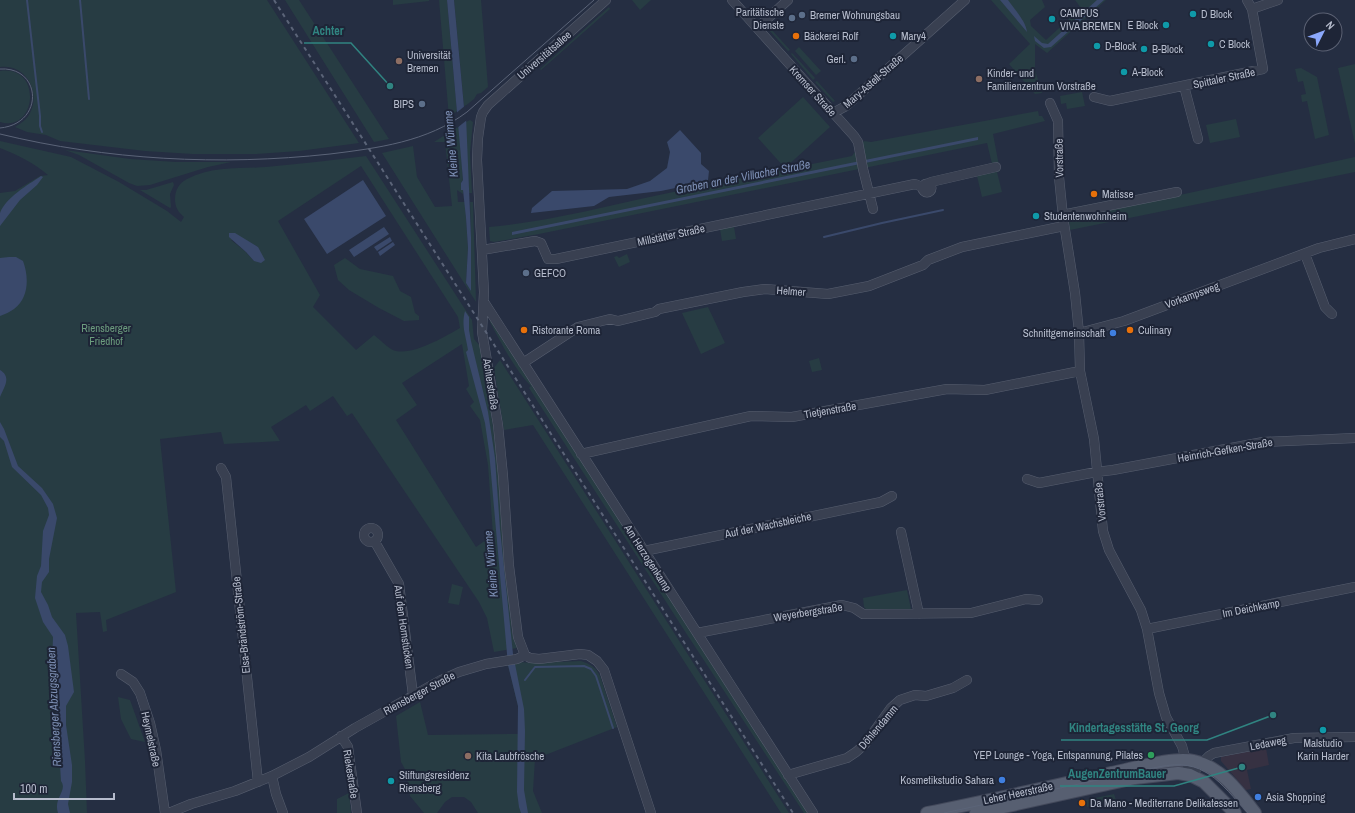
<svg xmlns="http://www.w3.org/2000/svg" width="1355" height="813" font-family="'Archivo Narrow',sans-serif">
	<style>
		.medical { fill: #363142 }
		.green { fill: #273c43; fill-rule: evenodd }
		.water { fill: #3a496b }
		.pier { fill: #252e42 }
		.lines { fill: none; stroke-linecap: round; stroke-linejoin: round }
		.stream { stroke: #3a496b; stroke-width: 2 }
		.minor-casing { stroke: #575e6f; stroke-width: 10 }
		.major-casing { stroke: #43495b; stroke-width: 14 }
		.minor { stroke: #394051; stroke-width: 9 }
		.major { stroke: #575f71; stroke-width: 12 }
		.tram { stroke: #5b6478; stroke-width: 1 }
		.rail { stroke: #5b6478; stroke-width: 2; stroke-dasharray: 4 4; stroke-linecap: butt }
		.culture-dot { fill: #0f9aa8; stroke: #1e2537; stroke-width: 1.5 }
		.service-dot { fill: #5c6f8a; stroke: #1e2537; stroke-width: 1.5 }
		.food-dot { fill: #e8710a; stroke: #1e2537; stroke-width: 1.5 }
		.education-dot { fill: #8d6e63; stroke: #1e2537; stroke-width: 1.5 }
		.shop-dot { fill: #3f7fe0; stroke: #1e2537; stroke-width: 1.5 }
		.leisure-dot { fill: #2e9e5b; stroke: #1e2537; stroke-width: 1.5 }
		.labels { text-anchor: middle; dominant-baseline: central; stroke-width: 4; stroke-linejoin: round; paint-order: stroke }
		.poi-label { font-size: 11px; fill: #b6bccc; stroke: #1e2537; text-anchor: start }
		.street-label { font-size: 11px; fill: #b6bccc; stroke: #1e2537 }
		.park-label { font-size: 11px; fill: #6c9d7e; stroke: #1e2537 }
		.water-label { font-size: 12px; font-style: italic; fill: #7c8eb3; stroke: #1e2537 }
		.leader { fill: none; stroke: #308481; stroke-width: 1.5 }
		.callout-dot { fill: #308481; stroke: #1e2537; stroke-width: 1.5 }
		.callout-label { font-size: 12px; text-anchor: middle; font-weight: bold; fill: #308481; stroke: #1e2537; stroke-width: 4; stroke-linejoin: round; paint-order: stroke }
	</style>
	<rect width="100%" height="100%" fill="#252e42"/>
	<path class="medical" d="M1266 748 1269 765 1247 770 1251 789 1246 790 1221 761V757Z"/>
	<path class="green" d="M0 0H267L359 143 299 151 256 154H193L145 151 60 141 46 135 27 132 15 127C20 124 26 120 29 115 42 93 26 63 0 67Z
		M285 0H299L389 139 374 142Z
		M393 0H429V1L393 5Z
		M439 0H447L457 111 449 118Z
		M454 0H481L488 87 481 93 477 94 474 99 464 107Z
		M632 0H651L640 10Z
		M991 0H1042L1045 7 1030 20 1031 26 1046 40 1081 8 1075 0H1106L1047 53 1035 44V70L1042 93 1035 94 1009 64 1030 44Z
		M609 7 610 9 541 70 540 69Z
		M771 29 790 50 788 51 769 30Z
		M799 47 821 71 816 75 795 51Z
		M792 53 815 78 813 80 791 54Z
		M1355 64V144L1338 68Z
		M1301 68 1317 77 1329 135 1315 139 1307 101 1302 102 1301 95 1306 94 1303 81 1298 82 1295 69Z
		M0 71C43 65 37 133 0 122Z
		M817 81 835 101 833 102 815 82Z
		M1082 92 1085 106 1067 109 1066 103 1061 104 1060 96Z
		M803 97 830 127 785 168 758 138Z
		M1038 111 1039 116H1042L1045 121 993 134 1000 171 997 172 1002 192 982 197 977 176 994 172 987 143 539 234 494 242 490 241 489 227C546 222 603 207 659 195 723 181 788 169 852 156L854 153 862 149V143L864 141 871 142Z
		M1236 119 1240 137 1210 143 1206 125Z
		M470 120 473 122 470 153 472 193H469L465 126 466 122Z
		M459 126 463 180 461 183V189L463 190V194L457 190 458 202H465L468 248 466 283 471 291V237L470 202H473L476 302 382 153 413 146 417 177 435 207 452 206 445 142H434Z
		M0 141 71 157 119 182 167 211 181 222 184 217C178 212 175 207 175 199 175 190 179 183 187 179 212 166 239 169 266 167 299 164 333 160 366 156L472 320 474 339 481 347 493 427 498 470 502 534 512 632 517 648 494 652 487 618 479 602 352 413 347 416 333 396 310 411 306 405 271 427 280 441 224 444 221 432 160 439 176 592 106 620 107 631 103 632 100 612 76 613 85 761 87 813H0V193L15 191 40 176 48 175C34 163 18 155 0 148ZM361 166 458 317 460 328C444 337 408 359 391 349 385 345 379 339 374 335L356 350 313 307 320 295 278 221ZM231 240 249 242 258 247 254 261 246 252ZM462 344 469 386 466 389 474 402 470 406 480 420 488 465 493 535 476 547 396 420 417 405 402 383Z
		M65 150 130 159 176 162H231L208 167 150 185 137 186 129 183 79 155Z
		M1355 157V172L1070 230 1069 219Z
		M173 182 174 185 170 194 171 207 170 208 140 190H146Z
		M734 227 736 239 722 241 720 229Z
		M627 254 630 262 619 267 614 257 617 256 619 258Z
		M345 258 360 269 393 276 400 291 411 297 415 313 419 316V320L404 321 379 308 349 290 338 280 334 265Z
		M708 307 725 343 701 354 682 313Z
		M491 320 810 813H804L686 633 529 388 531 386C516 372 500 341 490 322Z
		M819 358 822 370 812 372 809 361Z
		M500 360 789 813H781L533 425 504 430 494 368Z
		M452 584 463 587 459 605 448 603Z
		M907 590 911 609 867 610 864 607 863 598Z
		M581 661C590 664 596 667 600 676L617 727 535 759 533 791 542 813H478L471 802 464 797H452L445 802 437 813H424L410 796 406 771 401 762 396 716 420 702 428 735 518 734V706L508 665 518 662 534 663Z
		M118 697 130 700 145 742 131 739 121 719Z
		M349 793 351 813H337V799Z
		M1114 794 1116 800 1087 807 1086 800Z"/>
	<path class="water" d="M447 0H454L464 107 466 116 471 237V291L466 283 468 248 466 218 463 190H461V183L463 180Z
		M1000 0H1008C1014 9 1026 21 1027 32Z
		M1097 0H1104L1051 47 1044 48 1035 41 1034 36 1042 43 1048 44Z
		M680 130 701 153V164L709 171 708 180 702 182 703 187 687 190 685 186 661 191 609 197 594 206 531 213 532 208 552 191 627 189 650 181 667 168 670 152 667 142Z
		M978 137V140L512 235V232Z
		M41 176 43 177 37 185 20 200 0 226C0 222 0 217 0 213 6 197 28 185 41 176Z
		M363 180 386 216 327 254 304 219Z
		M384 227 389 234 354 257 349 250Z
		M229 233H235L258 247 265 260 261 263 254 261 246 252 229 237Z
		M390 237 392 241 377 251 374 247Z
		M393 242 395 245 380 256 378 252Z
		M9 257H16L23 261C29 277 29 298 14 309 10 312 5 314 0 316V258Z
		M465 311 469 317V330L471 341 488 412 495 458 500 529 513 654 524 709 525 731 524 790 528 813H521L519 807 517 792 518 706 508 665 489 451 485 423 466 352 468 350C466 336 461 326 465 311Z
		M0 370C12 377 4 387 0 397Z
		M0 422 4 429 18 466 42 488 53 504 57 518 49 559V572L42 582 41 592 48 605 52 617 65 635 68 646 74 692 66 706V725L72 765V782L68 804 70 813H58C53 798 68 791 61 781L59 748 53 719 54 715 58 710 60 704 54 686 52 668 53 637 43 622 35 598 37 576 41 566 43 531 49 515 48 508 41 495 12 467 4 441 0 437Z"/>
	<path class="pier" d="M466 105 467 120 457 128 455 114Z"/>
	<g class="lines">
		<path class="stream" d="M27 0 40 116V126L42 132
			M80 0 89 99
			M824 237 882 223 943 210
			M525 680 535 667 584 666 591 669 596 676 613 728"/>
		<g class="minor-casing">
			<path id="minor" d="M606 0 488 105 483 112 481 117 478 138 477 160 484 292 482 332 498 425 503 476 509 566 518 637 525 655 530 658 539 659 580 654 588 655 597 661 604 670 651 813
				M732 0 854 136 858 142 863 169 873 209
				M1252 9 1278 0
				M757 28 788 0
				M1184 86 1198 139
				M1094 97 1110 101 1263 69 1252 9 1247 0
				M1050 103 1058 121 1059 177 1063 217 1075 293 1079 333 1080 371 1094 439 1103 531 1109 550 1141 610 1147 629 1159 693 1166 717 1182 746 1190 775
				M833 113 846 106 965 0
				M922.5 188a4.5 4.5 0 1 1 9 0a4.5 4.5 0 1 1-9 0Z
				M929 184 931 182 996 167
				M1062 215 1177 192
				M482 250 535 241 541 243 548 259H556L915 184 922 187
				M1305 254 1325 307 1332 314
				M484 302 813 813
				M1079 333 1124 321 1319 248 1355 239
				M523 363 578 327 610 319 618 321 655 312 659 309 743 292 765 289 828 294 869 286 923 265 928 260 962 247 1064 226
				M581 454 751 416 792 417 947 389 985 390 1080 371
				M221 468 226 477 258 782
				M1027 479 1039 483 1096 472 1113 470 1263 442 1355 438
				M364 535a7 7 0 1 1 14 0a7 7 0 1 1-14 0Z
				M901 532 919 614
				M375 542 399 584 413 695
				M644 551 881 502 892 496
				M1147 629 1355 587
				M697 633 842 605 854 608 863 614 971 613 1026 599 1038 600
				M121 674 133 682 140 693 150 723 156 750 165 813
				M341 736 348 747 357 813
				M788 775 847 758 856 752 865 744 891 708 900 700 915 695 926 696 953 688 967 680
				M1190 775 1209 756 1214 753 1294 738 1355 737
				M272 776 276 794 283 813
				M169 813 191 804 235 791 272 776 309 757 355 728 441 680 459 672 486 664 517 659 525 655"/>
		</g>
		<g class="major-casing">
			<path id="major" d="M927 813C988 801 1049 787 1111 773 1132 769 1174 756 1194 761 1221 767 1239 792 1255 813
				M976 813 1135 778 1178 773 1190 775 1204 782 1235 813"/>
		</g>
		<use href="#minor" class="minor"/>
		<use href="#major" class="major"/>
		<path class="tram" d="M0 69C42 66 45 124 0 128
			M0 134C107 160 220 166 330 154 378 148 427 142 467 112L594 0
			M944 813 1158 767C1205 757 1219 782 1248 813"/>
		<path class="rail" d="M274 0 793 813"/>
	</g>
	<g class="culture-dot">
		<circle cx="1193" cy="14" r="4"/>
		<circle cx="1052" cy="19" r="4"/>
		<circle cx="1166" cy="25" r="4"/>
		<circle cx="893" cy="36" r="4"/>
		<circle cx="1211" cy="44" r="4"/>
		<circle cx="1097" cy="46" r="4"/>
		<circle cx="1144" cy="49" r="4"/>
		<circle cx="1124" cy="72" r="4"/>
		<circle cx="1036" cy="216" r="4"/>
		<circle cx="1323" cy="730" r="4"/>
		<circle cx="391" cy="781" r="4"/>
	</g>
	<g class="service-dot">
		<circle cx="802" cy="15" r="4"/>
		<circle cx="792" cy="18" r="4"/>
		<circle cx="854" cy="59" r="4"/>
		<circle cx="422" cy="104" r="4"/>
		<circle cx="526" cy="273" r="4"/>
	</g>
	<g class="food-dot">
		<circle cx="796" cy="36" r="4"/>
		<circle cx="1094" cy="194" r="4"/>
		<circle cx="524" cy="330" r="4"/>
		<circle cx="1130" cy="330" r="4"/>
		<circle cx="1082" cy="803" r="4"/>
	</g>
	<g class="education-dot">
		<circle cx="399" cy="61" r="4"/>
		<circle cx="979" cy="79" r="4"/>
		<circle cx="468" cy="756" r="4"/>
	</g>
	<g class="shop-dot">
		<circle cx="1113" cy="333" r="4"/>
		<circle cx="1002" cy="780" r="4"/>
		<circle cx="1258" cy="797" r="4"/>
	</g>
	<circle class="leisure-dot" cx="1151" cy="755" r="4"/>
	<g class="labels">
		<g class="poi-label">
			<text x="784" y="12" text-anchor="end">Paritätische<tspan x="784" dy="13">Dienste</tspan></text>
			<text x="1060" y="13">CAMPUS<tspan x="1060" dy="13">VIVA BREMEN</tspan></text>
			<text x="1201" y="14">D Block</text>
			<text x="810" y="15">Bremer Wohnungsbau</text>
			<text x="1158" y="25" text-anchor="end">E Block</text>
			<text x="804" y="36">Bäckerei Rolf</text>
			<text x="901" y="36">Mary4</text>
			<text x="1219" y="44">C Block</text>
			<text x="1105" y="46">D-Block</text>
			<text x="1152" y="49">B-Block</text>
			<text x="407" y="55">Universität<tspan x="407" dy="13">Bremen</tspan></text>
			<text x="846" y="59" text-anchor="end">Gerl.</text>
			<text x="1132" y="72">A-Block</text>
			<text x="987" y="73">Kinder- und<tspan x="987" dy="13">Familienzentrum Vorstraße</tspan></text>
			<text x="414" y="104" text-anchor="end">BIPS</text>
			<text x="1102" y="194">Matisse</text>
			<text x="1044" y="216">Studentenwohnheim</text>
			<text x="534" y="273">GEFCO</text>
			<text x="532" y="330">Ristorante Roma</text>
			<text x="1138" y="330">Culinary</text>
			<text x="1105" y="333" text-anchor="end">Schnittgemeinschaft</text>
			<text x="1323" y="743" text-anchor="middle">Malstudio<tspan x="1323" dy="13">Karin Harder</tspan></text>
			<text x="1143" y="755" text-anchor="end">YEP Lounge - Yoga, Entspannung, Pilates</text>
			<text x="476" y="756">Kita Laubfrösche</text>
			<text x="399" y="775">Stiftungsresidenz<tspan x="399" dy="13">Riensberg</tspan></text>
			<text x="994" y="780" text-anchor="end">Kosmetikstudio Sahara</text>
			<text x="1266" y="797">Asia Shopping</text>
			<text x="1090" y="803">Da Mano - Mediterrane Delikatessen</text>
		</g>
		<g class="street-label">
			<text transform="translate(544 55) rotate(-41)">Universitätsallee</text>
			<text transform="translate(1224 78) rotate(-12)">Spittaler Straße</text>
			<text transform="translate(873 81) rotate(-41)">Mary-Astell-Straße</text>
			<text transform="translate(813 91) rotate(48)">Kremser Straße</text>
			<text transform="translate(1059 158) rotate(-91)">Vorstraße</text>
			<text transform="translate(671 235) rotate(-12)">Millstätter Straße</text>
			<text transform="translate(791 291) rotate(4)">Helmer</text>
			<text transform="translate(1192 295) rotate(-20)">Vorkampsweg</text>
			<text transform="translate(491 384) rotate(81)">Achterstraße</text>
			<text transform="translate(830 410) rotate(-10)">Tietjenstraße</text>
			<text transform="translate(1225 450) rotate(-10)">Heinrich-Gefken-Straße</text>
			<text transform="translate(1100 502) rotate(-96)">Vorstraße</text>
			<text transform="translate(768 525) rotate(-12)">Auf der Wachsbleiche</text>
			<text transform="translate(648 558) rotate(57)">Am Herzogenkamp</text>
			<text transform="translate(1251 608) rotate(-11)">Im Deichkamp</text>
			<text transform="translate(808 612) rotate(-9)">Weyerbergstraße</text>
			<text transform="translate(241 625) rotate(-96)">Elsa-Brändström-Straße</text>
			<text transform="translate(404 627) rotate(82)">Auf den Hornstücken</text>
			<text transform="translate(419 693) rotate(-28)">Riensberger Straße</text>
			<text transform="translate(878 727) rotate(-50)">Döhlendamm</text>
			<text transform="translate(151 739) rotate(78)">Heymelstraße</text>
			<text transform="translate(1268 743) rotate(-11)">Ledaweg</text>
			<text transform="translate(351 774) rotate(81)">Riekestraße</text>
			<text transform="translate(1018 793) rotate(-12)">Leher Heerstraße</text>
		</g>
		<g class="park-label">
			<text x="106" y="328">Riensberger<tspan x="106" dy="13">Friedhof</tspan></text>
		</g>
		<g class="water-label">
			<text transform="translate(451 144) rotate(-95)">Kleine Wümme</text>
			<text transform="translate(743 177) rotate(-11)">Graben an der Villacher Straße</text>
			<text transform="translate(491 564) rotate(-95)">Kleine Wümme</text>
			<text transform="translate(54 707) rotate(-93)">Riensberger Abzugsgraben</text>
		</g>
	</g>
	<path class="leader" d="M390 86L351 43H304M1273 715L1207 740H1061M1242 767L1174 786H1060"/>
	<g class="callout-dot">
		<circle cx="390" cy="86" r="4"/>
		<circle cx="1273" cy="715" r="4"/>
		<circle cx="1242" cy="767" r="4"/>
	</g>
	<g class="callout-label">
		<text x="328" y="35">Achter</text>
		<text x="1134" y="732">Kindertagesstätte St. Georg</text>
		<text x="1117" y="778">AugenZentrumBauer</text>
	</g>
	<g transform="translate(1323 32) rotate(48)"><circle r="19" fill="#1e2537" stroke="#5b6173"/>
	<path d="M0-3L7 15L0 10L-7 15Z" fill="#8ba8fc"/>
	<text y="-6" font-size="11" font-weight="bold" text-anchor="middle" fill="#b6bccc">N</text>
	</g>
	<path d="M14 793v6h100v-6" fill="none" stroke="#b6bccc" stroke-width="2"/>
	<text x="20" y="793" font-size="12" fill="#b6bccc" stroke="#1e2537" stroke-width="3" paint-order="stroke">100 m</text>
</svg>
